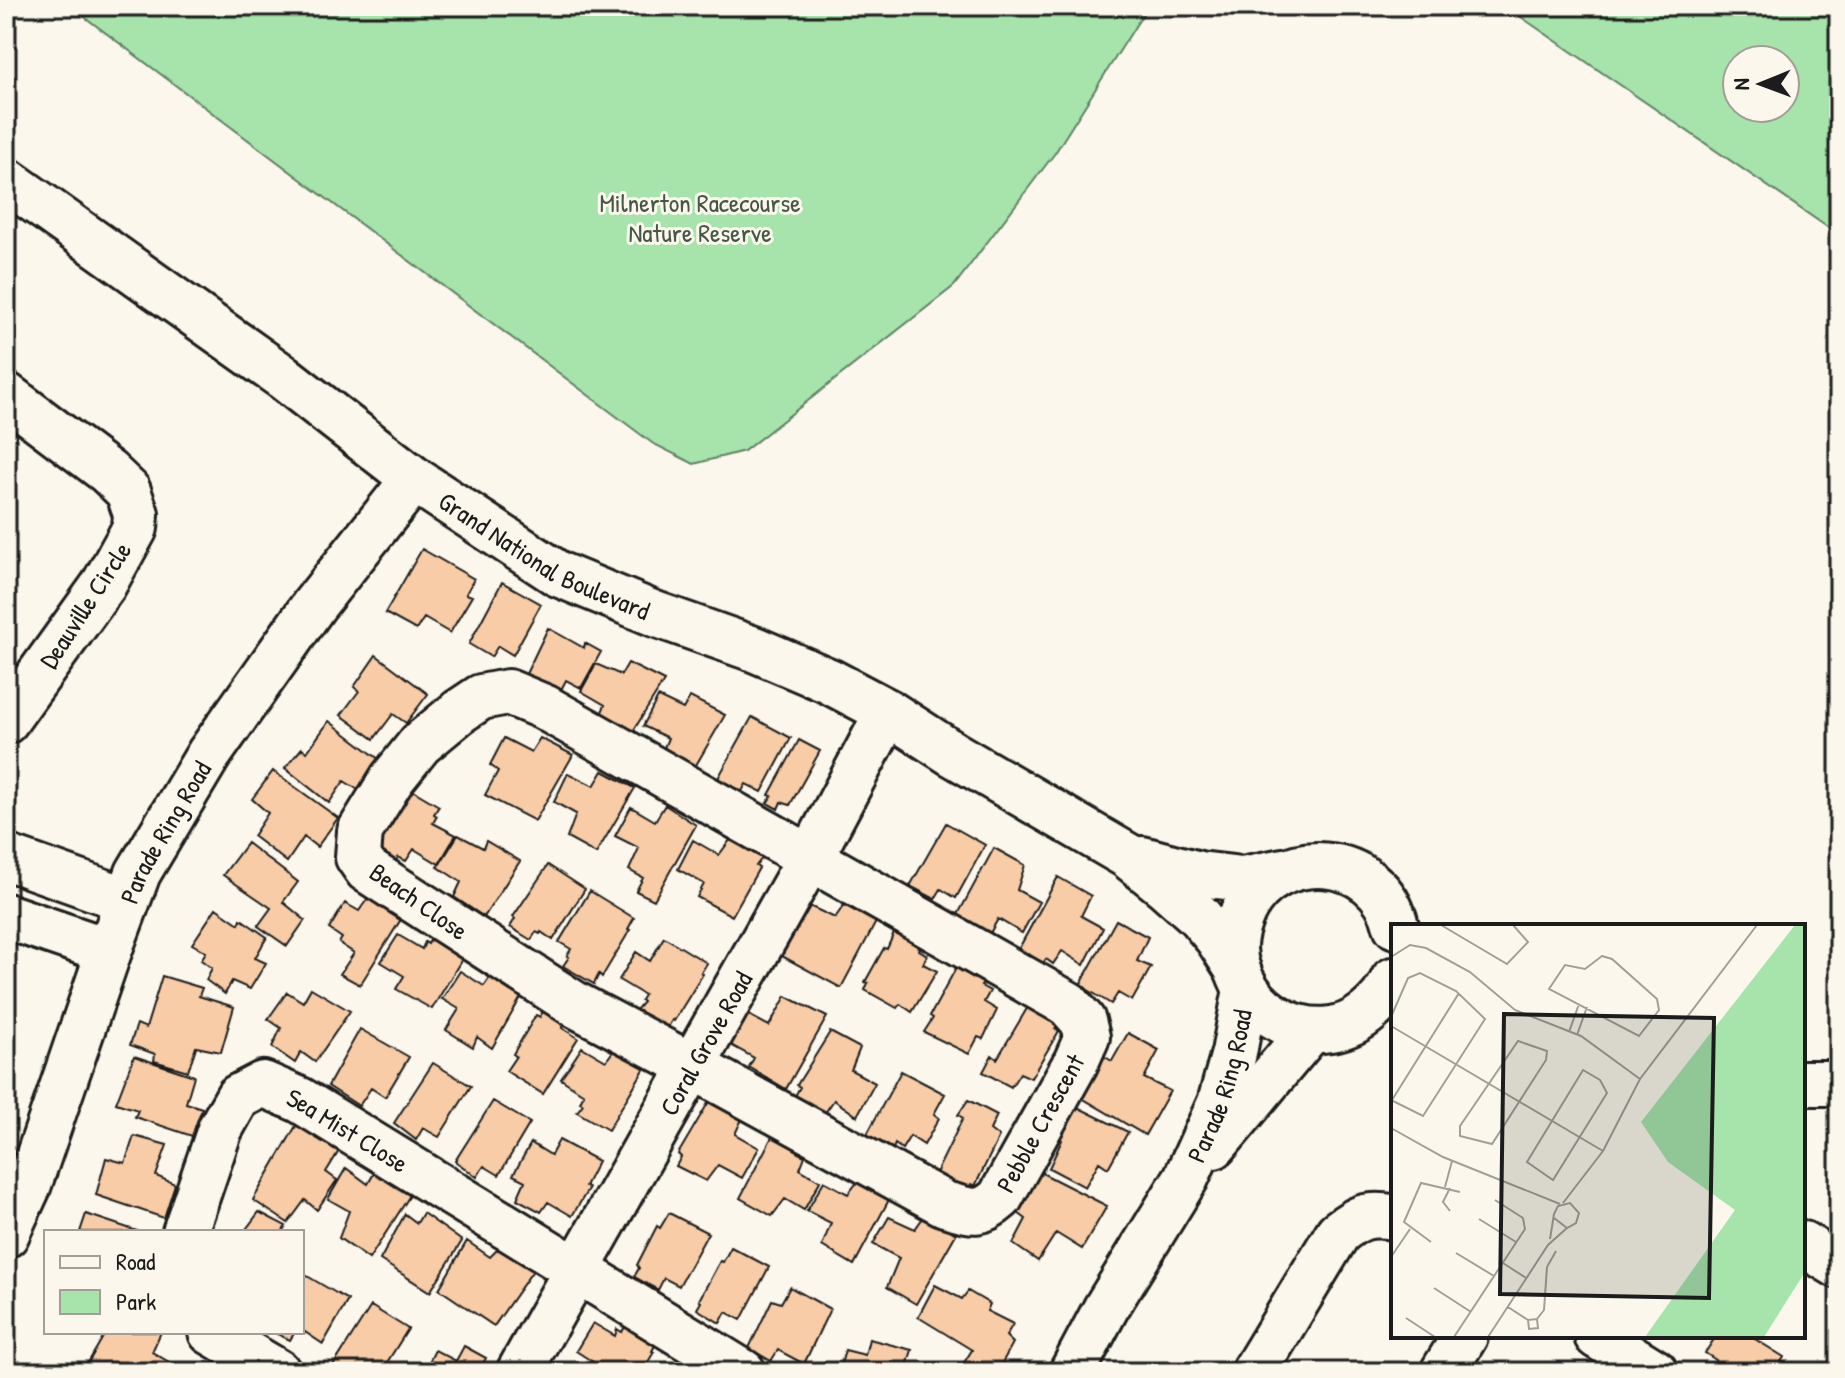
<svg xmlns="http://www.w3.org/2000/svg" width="1845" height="1378" font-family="'Patrick Hand',sans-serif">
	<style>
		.green { fill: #a6e4ac; stroke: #618064; stroke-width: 2; fill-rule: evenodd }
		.building { fill: #f7cca6; stroke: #1c1c1c; stroke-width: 2 }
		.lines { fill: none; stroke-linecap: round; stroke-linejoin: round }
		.minor-casing { stroke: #1c1c1c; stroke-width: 50 }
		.minor { stroke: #fbf7ec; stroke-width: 44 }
		.labels { text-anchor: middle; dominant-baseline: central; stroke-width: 6; stroke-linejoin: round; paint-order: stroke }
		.park-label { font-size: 26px; fill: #455847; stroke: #fbf7ec }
		.street-label { font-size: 26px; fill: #1c1c1c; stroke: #fbf7ec }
		.inset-road { fill: none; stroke: #a29f99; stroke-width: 2 }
		.view { fill: #1c1c1c; fill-opacity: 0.15; stroke: #1c1c1c; stroke-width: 4 }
		.inset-edge { fill: none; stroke: #1c1c1c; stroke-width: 4 }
	</style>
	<rect width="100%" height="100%" fill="#fbf7ec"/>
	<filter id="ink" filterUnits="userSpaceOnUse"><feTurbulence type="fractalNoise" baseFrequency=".0125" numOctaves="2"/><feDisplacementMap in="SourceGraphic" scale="16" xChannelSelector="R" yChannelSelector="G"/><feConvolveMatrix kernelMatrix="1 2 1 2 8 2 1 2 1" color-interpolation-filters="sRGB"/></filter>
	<g filter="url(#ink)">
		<path class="green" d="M70 6H1148L1055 153 954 286 744 451 694 464 652 443Z
			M1505 6H1839V235ZM1737 60H1785V108H1737Z"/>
		<path class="building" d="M422 549 474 579 466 594 472 596 450 633 424 618 416 630 385 613Z
			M502 582 541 604 513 655 498 646 491 657 469 644Z
			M548 628 584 648 585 643 601 652 581 688 566 680 561 690 552 686 549 691 524 678Z
			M376 655 428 694 406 723 393 714 374 739 341 715 359 691 354 687Z
			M628 663 664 681 629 738 598 721 605 705 581 691 596 664 621 675Z
			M658 697 683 709 690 697 725 715 692 772 661 755 668 738 643 726Z
			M752 717 791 738 762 792 746 784 741 793 717 780Z
			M329 721 380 760 360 791 344 781 329 803 285 768 302 748 307 752Z
			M504 738 531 752 540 738 573 755 535 821 485 795 498 771 490 765Z
			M799 740 820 751 790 805 781 802 778 809 767 803 772 796 769 795Z
			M273 771 338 818 317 847 304 837 287 862 253 836 268 813 252 799Z
			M603 771 635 788 596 854 567 838 576 814 554 802 568 773 594 786Z
			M407 787 439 806 434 814 437 816 433 823 456 835 439 864 414 849 406 861 398 857 396 861 371 848Z
			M665 805 696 825 654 900 636 891 643 878 629 870 639 848 615 836 631 807 655 821Z
			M946 823 985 845 956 898 941 889 935 899 910 886Z
			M458 835 483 848 486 841 520 861 484 917 454 897 461 882 438 867Z
			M693 840 719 855 730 840 762 858 756 866 759 868 732 916 697 897 704 884 678 869Z
			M247 843 298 882 283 902 305 920 287 946 258 926 271 908 223 875Z
			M994 848 1025 865 1017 890 1039 902 1022 933 998 919 989 935 956 918Z
			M548 865 585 889 553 940 541 932 540 934 536 932 531 940 510 927 515 919 513 917Z
			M1058 877 1091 896 1081 916 1103 928 1084 965 1062 951 1053 964 1046 959 1041 966 1017 952Z
			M590 891 634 918 628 929 630 930 602 977 599 974 594 984 563 966 569 957 567 956 571 949 559 942Z
			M370 895 403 916 360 985 340 974 354 953 339 943 342 938 329 929 345 903 359 911Z
			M807 905 835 918 844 905 876 922 841 988 780 955Z
			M216 908 239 924 241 919 267 937 255 958 266 963 250 989 232 981 225 994 206 980 212 968 201 960 206 952 192 944Z
			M1116 920 1148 937 1137 961 1151 967 1132 1001 1118 993 1111 1004 1080 985Z
			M894 933 921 947 919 950 927 955 923 964 937 971 912 1012 900 1004 897 1008 865 990 868 983 865 982 884 948 887 949Z
			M398 935 422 949 425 942 428 944 433 935 465 954 432 1009 396 989 404 976 381 962Z
			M664 937 707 963 701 973 703 974 674 1021 672 1020 667 1029 636 1010 643 1002 641 1000 644 995 619 980 636 952 650 961Z
			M956 968 984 982 981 986 990 991 984 1002 997 1010 983 1039 978 1037 969 1054 924 1032 933 1018 930 1016Z
			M460 971 484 986 494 972 524 992 492 1048 477 1037 473 1047 446 1030 459 1009 442 999Z
			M162 976 202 988 199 996 234 1007 221 1052 196 1047 188 1071 154 1061 155 1054 130 1045 137 1024 146 1028Z
			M311 988 350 1011 315 1062 301 1052 295 1063 272 1047 281 1028 268 1019 287 992 303 1002Z
			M786 996 827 1017 786 1089 749 1067 754 1058 731 1045 747 1014 769 1026Z
			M1029 1005 1061 1022 1055 1029 1059 1031 1031 1078 1020 1073 1011 1087 983 1072 992 1055 997 1059Z
			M544 1009 565 1023 562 1028 578 1038 543 1094 506 1071 516 1056 513 1054 536 1015 540 1017Z
			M360 1029 409 1057 385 1097 371 1088 359 1106 328 1086Z
			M830 1032 860 1048 851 1070 875 1083 857 1116 834 1100 825 1113 795 1096 800 1087 797 1085Z
			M1128 1033 1159 1050 1144 1078 1170 1091 1145 1135 1077 1095 1098 1053 1112 1061Z
			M582 1047 606 1061 616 1047 646 1066 608 1130 577 1112 583 1104 580 1102 584 1094 561 1079Z
			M134 1056 194 1076 186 1103 202 1108 192 1136 135 1117 138 1110 116 1103Z
			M433 1063 471 1086 439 1137 423 1128 416 1140 394 1123Z
			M901 1071 945 1094 934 1114 939 1118 924 1145 910 1136 902 1149 895 1144 893 1149 866 1136Z
			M711 1098 743 1117 735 1134 759 1148 742 1178 718 1165 706 1181 676 1166 681 1157 678 1154Z
			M968 1100 997 1115 990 1130 999 1137 975 1186 971 1184 967 1192 936 1173 963 1118 958 1115Z
			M493 1101 530 1123 499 1175 484 1166 477 1177 455 1161Z
			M1071 1104 1128 1132 1108 1168 1099 1162 1085 1187 1049 1168 1062 1140 1054 1133Z
			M300 1119 342 1146 326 1172 337 1180 317 1210 305 1200 288 1223 253 1200Z
			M774 1133 800 1147 798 1153 805 1156 800 1169 820 1181 804 1210 785 1199 772 1216 740 1198Z
			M134 1136 167 1145 156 1176 175 1184 164 1218 96 1195 106 1158 125 1163Z
			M559 1140 598 1161 585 1186 589 1188 572 1216 548 1202 541 1212 517 1199 525 1181 513 1175 531 1143 551 1155Z
			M378 1166 414 1189 369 1259 339 1238 349 1211 328 1199 346 1168 368 1184Z
			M1034 1169 1107 1206 1082 1249 1056 1233 1038 1261 1013 1244 1026 1219 1014 1210Z
			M859 1180 891 1196 854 1265 822 1246 831 1223 807 1211 824 1181 848 1194Z
			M259 1212 286 1226 282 1232H244Z
			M423 1213 462 1241 430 1292 380 1260 405 1214 417 1223Z
			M669 1213 708 1233 679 1286 664 1278 658 1290 634 1277 639 1268 637 1265 657 1226 660 1228Z
			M86 1214 140 1232H80Z
			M925 1215 956 1234 916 1304 887 1287 899 1258 873 1244 889 1217 915 1229Z
			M467 1241 490 1257 502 1245 536 1266 494 1326 439 1289Z
			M731 1247 769 1267 741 1320 726 1312 720 1323 697 1309 701 1302 699 1300 720 1261 723 1262Z
			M302 1273 348 1300 323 1344 302 1330Z
			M935 1285 962 1299 968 1291 990 1304 987 1311 1013 1324 1006 1336 1013 1343 997 1372H966L960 1369 972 1350 918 1317Z
			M790 1287 830 1309 804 1364 778 1350 771 1361 749 1348 772 1300 781 1303Z
			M371 1306 408 1329 381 1372H365L361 1369 360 1372H344L333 1366Z
			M593 1323 615 1336 617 1329 622 1332 627 1323 657 1342 652 1351 654 1352 642 1372H587L593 1362 576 1351Z
			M106 1332H161L152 1352 176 1366 172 1372H90L85 1368Z
			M273 1332H295L290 1340Z
			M1716 1336H1750L1784 1357 1781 1362 1796 1370 1795 1372H1710L1716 1360 1705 1353Z
			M869 1339 912 1350 905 1372H839L845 1350 865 1355Z
			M464 1346 486 1358 479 1372H424L435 1350 456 1361Z
			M658 1363 673 1372H653Z"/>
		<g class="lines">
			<g class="minor-casing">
				<g id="minor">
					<path id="s1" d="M6 180 283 377 414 479 558 574 655 614 754 649 829 681 888 712 953 754 1128 856 1164 885 1198 915 1218 939 1238 970"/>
					<path d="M6 395 108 472 128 491 136 514 135 528 103 586 6 721"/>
					<path d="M508 692 544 707 1068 1004 1083 1021 1087 1037 1076 1062 1000 1198C979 1217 971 1211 945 1204L692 1066 576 1005 367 870 358 857 360 831 392 779 420 744 460 711 481 697Z"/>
					<path d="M6 857 127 900"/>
					<path d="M1142 859 1199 874 1242 879 1283 871"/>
					<path d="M6 916 109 951"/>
					<path d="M1393 980C1388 993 1378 1004 1367 1013 1315 1055 1236 1013 1234 948 1234 936 1238 923 1243 912 1275 844 1379 851 1396 926"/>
					<path d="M1803 1083H1839"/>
					<path d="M1214 1146 1311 1030"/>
					<path id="s2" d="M185 1232 220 1129 238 1097 263 1084 300 1100 743 1372"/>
					<path id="s3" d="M6 1235 28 1187 109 951 138 873 209 754 314 605 414 479"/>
					<path d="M1803 1244 1839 1266"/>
					<path d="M211 1332 278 1372"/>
					<path d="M1597 1336 1655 1372"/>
					<path id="s4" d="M519 1372 820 840 888 712"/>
					<path id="s5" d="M1072 1372 1106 1308 1186 1178 1220 1103 1234 1053 1246 989"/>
					<path d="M1254 1372 1338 1233C1358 1217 1367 1213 1393 1217"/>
					<path d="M1443 1372 1465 1336"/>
				</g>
			</g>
			<use href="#minor" class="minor"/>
		</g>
	</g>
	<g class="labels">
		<g class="park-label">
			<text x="700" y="202">Milnerton Racecourse<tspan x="700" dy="30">Nature Reserve</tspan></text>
		</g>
		<g class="street-label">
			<text stroke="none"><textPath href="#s1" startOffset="658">Grand National Boulevard</textPath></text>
			<text transform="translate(85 605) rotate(-57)">Deauville Circle</text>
			<text stroke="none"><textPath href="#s3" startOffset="434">Parade Ring Road</textPath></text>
			<text transform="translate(419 901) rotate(35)">Beach Close</text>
			<text stroke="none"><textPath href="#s4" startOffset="378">Coral Grove Road</textPath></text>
			<text stroke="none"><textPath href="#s5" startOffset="324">Parade Ring Road</textPath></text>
			<text transform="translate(1040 1123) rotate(-61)">Pebble Crescent</text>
			<text stroke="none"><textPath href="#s2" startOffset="270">Sea Mist Close</textPath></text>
		</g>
	</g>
	<g transform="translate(1391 924)">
		<rect width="414" height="414" fill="#fbf7ec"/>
		<path d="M404 1H414V348L373 413H254L344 286 277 238 250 198Z" fill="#a6e4ac"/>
		<path class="inset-road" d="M50 1 116 40 137 18 122 1M211 32 221 35 266 75 268 86 248 112 158 65 174 41 194 45ZM0 33 19 21 35 24 79 48 124 86 190 112 249 155M0 93 17 54 29 49 65 67 94 95 32 192 0 176M0 102 212 227M178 108 188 80M186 111 196 83M127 117 156 127 155 136 101 220 69 212V202ZM192 146 209 156 216 169 162 256 136 238ZM1 176 68 69M0 204 52 233 169 280M54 263 61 237M172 279 212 227 249 155 366 1M59 287 52 278 59 264M88 295 125 318M159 315 163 290 167 282 179 279 188 289 185 299 176 304 163 294M40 318 13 298 30 259 69 268M65 329 103 352M0 333 19 305M112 339 135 354M43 364 80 388M117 383 137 396 146 395 147 404 138 405 137 396M15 394 44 413M146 395 153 386 156 343 165 327M63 413 134 305 132 294 104 276M97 413 157 321 176 304"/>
		<path class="view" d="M113 90 323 94 318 374 109 370Z"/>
		<rect width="414" height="414" class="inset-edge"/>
	</g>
	<rect width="1845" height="1378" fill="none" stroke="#fbf7ec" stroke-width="32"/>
	<rect x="16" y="16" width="1813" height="1346" fill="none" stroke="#1c1c1c" stroke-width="3" filter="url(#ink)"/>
	<rect x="44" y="1230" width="260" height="104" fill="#fbf7ec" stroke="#a29f99" stroke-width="2"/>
	<rect x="60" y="1256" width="40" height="12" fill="#fbf7ec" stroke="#a29f99" stroke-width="2"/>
	<text x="116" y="1270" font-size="24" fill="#1c1c1c">Road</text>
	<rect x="60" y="1290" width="40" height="24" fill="#a6e4ac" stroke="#a29f99" stroke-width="2"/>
	<text x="116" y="1310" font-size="24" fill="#1c1c1c">Park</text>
	<g transform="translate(1761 84) rotate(269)"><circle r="38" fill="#fbf7ec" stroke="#a29f99" stroke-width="2"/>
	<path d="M0-6L14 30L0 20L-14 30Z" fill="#1c1c1c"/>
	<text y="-12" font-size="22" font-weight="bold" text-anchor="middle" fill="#1c1c1c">N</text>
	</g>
</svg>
